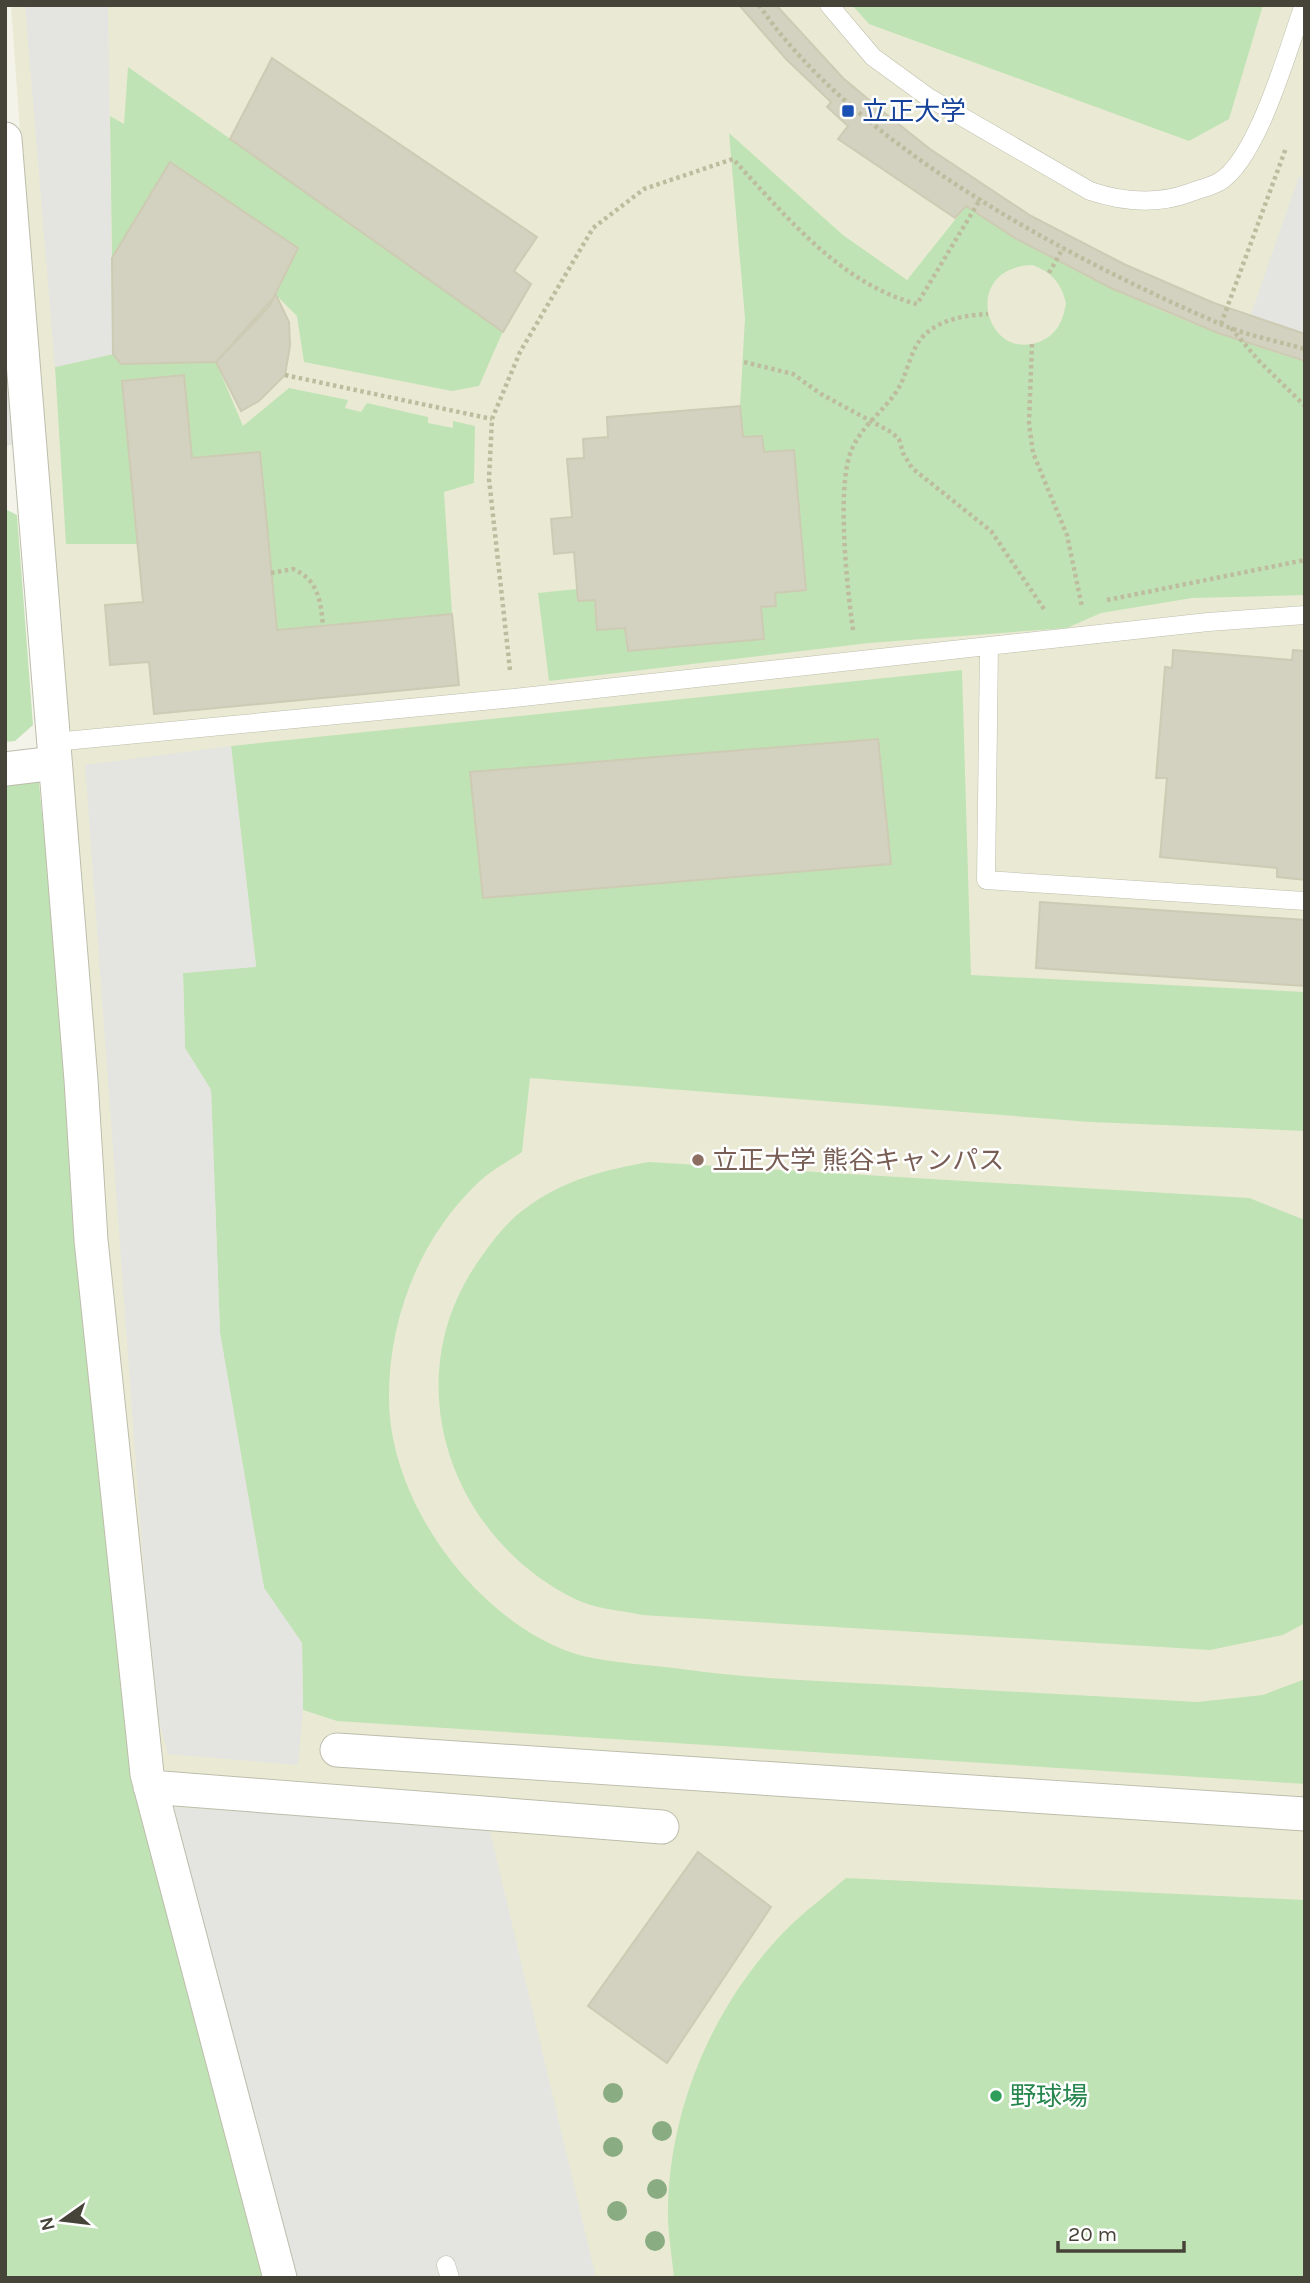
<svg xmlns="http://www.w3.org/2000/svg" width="1310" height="2283" font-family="Karla,'Noto Sans JP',sans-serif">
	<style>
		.education { fill: #eaead4 }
		.green { fill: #c0e3b5; fill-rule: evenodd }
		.parking { fill: #e4e4e0 }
		.building { fill: #d3d1bf; stroke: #cdcbb3; stroke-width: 2 }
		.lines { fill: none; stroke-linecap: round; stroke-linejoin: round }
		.lane-casing { stroke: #bdbdac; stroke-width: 19 }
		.street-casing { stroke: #bdbdac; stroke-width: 35 }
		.path { stroke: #bebc9f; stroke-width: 4.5; stroke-dasharray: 3.5 3.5; stroke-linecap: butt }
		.lane { stroke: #fff; stroke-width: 18 }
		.street { stroke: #fff; stroke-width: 33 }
		.tree { fill: #8aac83 }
		.transit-dot { fill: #1a4fb4; stroke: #fff; stroke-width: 2.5 }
		.education-dot { fill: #8d6e63; stroke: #fff; stroke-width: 2.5 }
		.leisure-dot { fill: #2e9e5b; stroke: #fff; stroke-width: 2.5 }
		.labels { text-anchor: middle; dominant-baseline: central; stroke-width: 5; stroke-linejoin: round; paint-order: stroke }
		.transit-label { font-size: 26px; fill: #164399; stroke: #fff; text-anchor: start }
		.education-label { font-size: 26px; fill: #785e54; stroke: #fff; text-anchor: start }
		.leisure-label { font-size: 26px; fill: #27864d; stroke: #fff; text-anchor: start }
	</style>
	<rect width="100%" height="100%" fill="#f3f3e9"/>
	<path class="education" d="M11 5H1305V2278H286L153 1773 87 1079Z"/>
	<path class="green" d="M852 5H1263L1229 119 1189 141 869 24Z
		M128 67 503 331 479 386 452 391 304 362 297 316 276 295 297 248 170 163 112 258 110 116 124 124Z
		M729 133 843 235 907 280 966 206C1070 273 1185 328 1305 361V595L1192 598 1101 613 1067 628 869 643 549 681 538 593 577 589 595 600 597 630 625 628 628 651 763 639 761 607 776 606 775 593 806 590 794 450 764 452 762 436 743 437 740 406 745 318ZM1032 265C1052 272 1061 283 1066 303 1063 321 1057 335 1039 342 985 362 960 268 1032 265Z
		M113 354 121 364 216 362 243 426 289 388 348 400 345 408 361 412 367 403 428 417V423L453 428V421L475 426 474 483 444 492 452 614 277 630 260 452 192 458 184 375 138 544H66L55 367Z
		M5 509 17 515 33 725 15 741 5 742Z
		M962 670 971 975 1305 992V1131L1090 1122 530 1078 522 1152C509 1161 493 1169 481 1180 420 1236 388 1319 389 1400 390 1502 474 1617 570 1652 596 1662 652 1665 682 1669 752 1679 824 1681 895 1685 996 1691 1096 1696 1197 1702L1263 1695 1305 1679V1784L337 1721 303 1710 302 1643 264 1588 220 1333 211 1090 185 1048 183 973 256 966 231 746ZM878 739 891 864 483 897 471 772Z
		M38 774 142 1805 263 2278H5V779Z
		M649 1162 1249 1198 1305 1220V1623L1283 1635 1210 1650 642 1615C621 1610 594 1609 575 1599 450 1537 396 1382 477 1263 491 1243 506 1222 526 1208 563 1180 604 1170 649 1162Z
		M846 1878 1305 1900V2278H674C672 2257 668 2235 668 2214 668 2107 716 1997 793 1923 810 1907 829 1893 846 1878Z"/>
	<path class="parking" d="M25 5H108L113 354 55 367Z
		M1299 176 1305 179V334L1250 317Z
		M5 326 15 444 5 446Z
		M231 746 256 967 183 973 185 1048 211 1090 220 1333 264 1588 302 1643 303 1710 298 1765 168 1754 153 1698 85 765Z
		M174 1807 489 1827 596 2278H293Z"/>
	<path class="building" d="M739 5H776L843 78 886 114 930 149 1031 216 1126 265 1214 303 1305 334V361L1218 333 1111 288 1013 237 966 206 955 218 838 139 848 126 827 107 831 102 786 59Z
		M272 58 537 237 514 271 531 284 503 332 230 139Z
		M170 162 298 248 269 307 216 362 121 364 113 354 112 258Z
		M276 295 289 322 290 346 285 375 259 401 241 411 216 362Z
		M184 375 192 458 260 452 277 630 452 614 459 685 154 714 149 662 110 665 105 605 143 602 122 381Z
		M740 406 743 437 762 436 764 452 794 450 806 590 775 593 776 606 761 607 764 639 628 651 625 628 597 630 595 600 578 601 574 552 554 554 551 519 572 517 567 459 584 458 583 439 608 437 607 417Z
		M1173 650 1292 660 1293 650 1305 651V880L1277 877V868L1160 857 1167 778H1156L1165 667 1172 668Z
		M878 739 891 864 483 898 470 772Z
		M1040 902 1305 920V986L1036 968Z
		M698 1852 771 1907 667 2063 588 2006Z"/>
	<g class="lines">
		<g class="lane-casing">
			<path id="lane" d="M829 5 873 57 928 97 1090 191C1123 202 1156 205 1189 193 1199 189 1210 187 1219 182 1258 159 1288 48 1304 5
				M989 647 986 880 1305 901
				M54 742 514 698 1208 622 1305 615
				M446 2265 450 2278"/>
		</g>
		<g class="street-casing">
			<path id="street" d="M5 139 81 1080 91 1240 147 1774 280 2278
				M5 769 55 763
				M337 1750 1305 1814
				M150 1787 662 1827"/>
		</g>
		<path class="path" d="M759 5C854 145 1066 257 1218 323 1245 335 1276 341 1305 349
			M1049 273 1063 248
			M1221 324 1286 148
			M1231 328 1259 361 1305 406
			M1032 344 1029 423 1033 453 1067 535 1082 607
			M744 362 793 374 821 394 891 432 899 439 903 453 912 468 991 531 1044 609
			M285 375 492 419
			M271 573 293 569C318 579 321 602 323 626
			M1107 600 1305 560
			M853 630C847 587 837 493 850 454 859 427 884 412 898 389 907 374 910 353 920 340 935 320 965 315 988 314
			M510 670 489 479 492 419 520 352 593 228 644 189 733 159C785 215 840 284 917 304L981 198"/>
		<use href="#lane" class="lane"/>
		<use href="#street" class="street"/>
	</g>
	<g class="tree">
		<circle cx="613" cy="2093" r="10"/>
		<circle cx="662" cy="2131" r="10"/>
		<circle cx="613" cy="2147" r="10"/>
		<circle cx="657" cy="2189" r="10"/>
		<circle cx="617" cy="2211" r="10"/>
		<circle cx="655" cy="2241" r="10"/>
	</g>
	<rect class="transit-dot" x="841" y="104" width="14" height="14" rx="3.5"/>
	<circle class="education-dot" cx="698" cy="1160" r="7"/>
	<circle class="leisure-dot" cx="996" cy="2096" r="7"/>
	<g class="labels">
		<g class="transit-label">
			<text x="862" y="111">立正大学</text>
		</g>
		<g class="education-label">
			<text x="712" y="1160">立正大学 熊谷キャンパス</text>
		</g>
		<g class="leisure-label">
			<text x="1010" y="2096">野球場</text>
		</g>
	</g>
	<rect width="1310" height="2283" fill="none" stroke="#464438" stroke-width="14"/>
	<g transform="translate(63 2220) rotate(256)" stroke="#ffffff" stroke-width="5" paint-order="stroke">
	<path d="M0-5L12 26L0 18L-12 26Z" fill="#464438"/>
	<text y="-10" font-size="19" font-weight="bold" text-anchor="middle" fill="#464438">N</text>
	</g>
	<path d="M1058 2241v10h126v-10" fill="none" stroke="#464438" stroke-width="3.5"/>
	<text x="1068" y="2241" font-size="21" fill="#464438" stroke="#ffffff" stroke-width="5" paint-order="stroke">20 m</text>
</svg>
